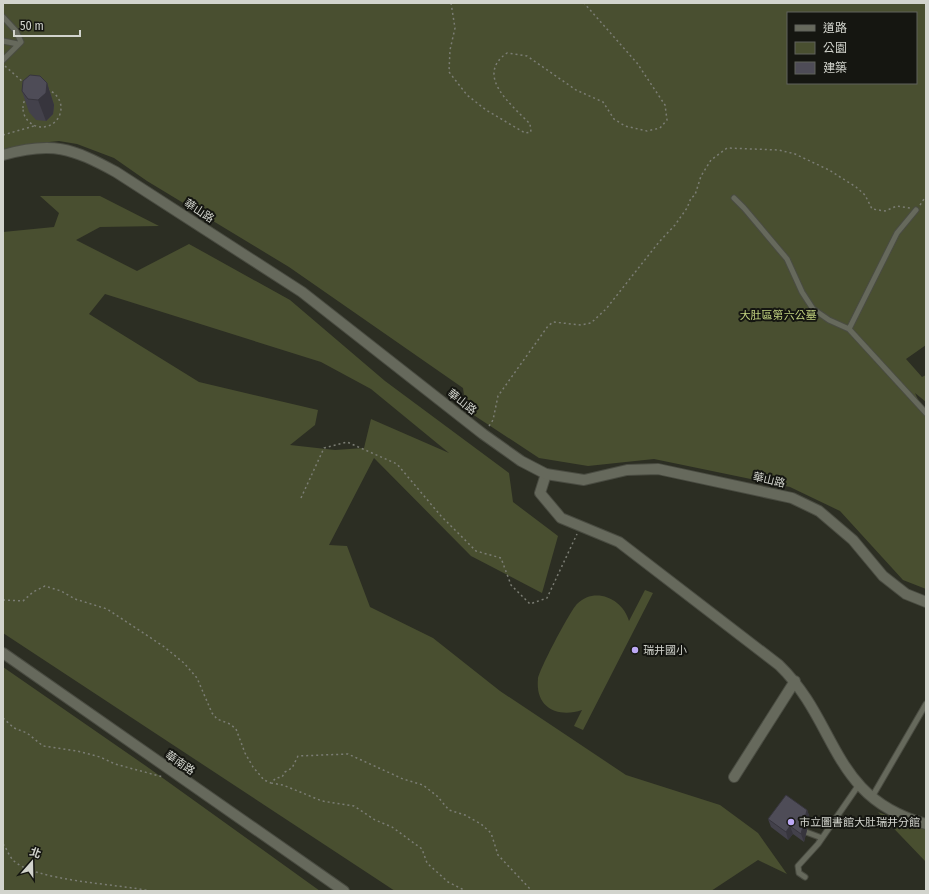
<svg xmlns="http://www.w3.org/2000/svg" width="929" height="894" font-family="'Fira Sans Condensed','Noto Sans TC',sans-serif">
	<style>
		.green { fill: #494f30; fill-rule: evenodd }
		.lines { fill: none; stroke-linecap: round; stroke-linejoin: round }
		.service-casing { stroke: #4a4c42; stroke-width: 7 }
		.minor-casing { stroke: #4a4c42; stroke-width: 12 }
		.tertiary-casing { stroke: #4a4c42; stroke-width: 12 }
		.path { stroke: #7b7d74; stroke-width: 1.5; stroke-dasharray: 2 3; stroke-linecap: butt }
		.service { stroke: #66695c; stroke-width: 5 }
		.minor { stroke: #66695c; stroke-width: 10 }
		.tertiary { stroke: #66695c; stroke-width: 10 }
		.wall { fill: #43414b }
		.shaded-wall { fill: #37353d }
		.building { fill: #4e4c57; stroke: #37353d }
		.poi-dot { fill: #bda9f5; stroke: #151611; stroke-width: 1.5 }
		.labels { text-anchor: middle; dominant-baseline: central; stroke-width: 4; stroke-linejoin: round; paint-order: stroke }
		.street-label { font-size: 11px; fill: #d2d4cd; stroke: #151611 }
		.park-label { font-size: 11px; fill: #c1d17f; stroke: #151611 }
		.poi-label { font-size: 11px; fill: #d2d4cd; stroke: #151611; text-anchor: start }
	</style>
	<rect width="100%" height="100%" fill="#2c2e23"/>
	<path class="green" d="M3 3H926V345L906 359 922 377 926 375V402L915 393 926 417V589L903 580 840 511 790 487 654 459 588 466 539 458 466 410 463 388 289 267 147 181 114 158 77 144 59 141 30 144 3 151ZM788 13H916V83H788Z
		M40 196H100L159 226 100 227 76 240 137 271 189 244 290 300 385 381 509 473 513 502 558 536 542 593 471 556 374 458 329 545 347 546 370 607 433 638 500 691 626 775 720 805 758 833 787 874 758 860 711 891H395L3 633V232L54 227 59 213ZM105 294 321 362 371 389 449 453 371 419 364 448 335 450 290 445 315 425 318 410 199 382 89 314Z
		M645 590 653 593 583 730 574 726 582 710C558 718 535 708 538 679 539 670 570 611 577 604 595 586 623 599 629 621Z
		M3 667 146 766 320 891H3Z
		M878 812 926 830V862Z"/>
	<g class="lines">
		<g class="service-casing">
			<path id="service" d="M3 17 16 31 21 42 3 60
				M3 41 18 44
				M734 198 744 208 787 259 802 292 813 309 829 320 849 329 926 413
				M849 329 897 233 916 210
				M872 797 926 704
				M806 832 822 838
				M805 877 799 873 798 866 818 844 858 786"/>
		</g>
		<g class="minor-casing">
			<path id="minor" d="M546 474 540 493 561 518 619 542 779 665C839 723 830 798 926 824
				M734 777 795 681"/>
		</g>
		<g class="tertiary-casing">
			<path id="tertiary" d="M3 155C52 141 72 148 116 172L302 292 483 434 521 461 546 474 584 480 627 470 658 469 792 498 819 511 853 540 883 576 906 594 926 602
				M3 653 344 891"/>
		</g>
		<path class="path" d="M451 3 455 28 450 50 449 72 467 95 486 110 525 133 531 132 530 124C512 105 474 76 507 53L527 56 576 90 603 102 614 119 625 126 647 131 660 128 667 120 665 105 637 63 584 3
			M5 66 23 82
			M23 108a19 19 0 1 1 38 0a19 19 0 1 1-38 0Z
			M3 135 34 126
			M920 205 926 196
			M489 426 493 420 498 396 548 326 553 322 581 325 591 323 606 309 659 242 675 225 687 208 691 198 695 195 701 176 711 160 727 148 779 150 795 154 829 170 856 187 865 195 872 209 885 211 897 206 910 208
			M301 498 324 448 347 442 397 464 441 516 476 551 501 558 511 585 530 604 547 598 577 534
			M3 600 23 601 33 592 45 586 61 591 75 599 107 609 163 646 184 663 197 678 212 713 217 719 230 724 236 729 245 753 253 767 264 780 271 783 276 778 282 777 285 772 292 768 298 756 348 754 403 779 423 785 437 796 449 810 465 815 481 824 491 833 498 855 532 891
			M3 718 14 728 27 733 43 746 77 751 100 757 115 764 163 777
			M271 783 283 785 322 801 354 806 375 820 392 827 422 849 427 863 448 882 466 891H477
			M3 844C7 849 9 856 13 860 33 881 119 884 150 891"/>
		<use href="#service" class="service"/>
		<use href="#minor" class="minor"/>
		<use href="#tertiary" class="tertiary"/>
	</g>
	<path class="wall" d="M47 83 54 105 53 114 46 121 36 120 29 112 22 91Z
		M807 810 810 818 804 842 793 834 788 840 771 827 768 819Z"/>
	<path class="shaded-wall" d="M47 83 54 105 53 114 46 121 38 100Z
		M807 810 810 818 804 842 801 834Z
		M790 826 793 834 788 840 786 832Z"/>
	<path class="building" d="M30 75 40 76 47 83 46 93 38 100 28 99 22 91 23 81Z
		M786 795 807 810 801 834 790 826 786 832 768 819Z"/>
	<g class="poi-dot">
		<circle cx="635" cy="650" r="4"/>
		<circle cx="791" cy="822" r="4"/>
	</g>
	<g class="labels">
		<g class="street-label">
			<text transform="translate(199 211) rotate(33)">華山路</text>
			<text transform="translate(462 402) rotate(38)">華山路</text>
			<text transform="translate(769 480) rotate(13)">華山路</text>
			<text transform="translate(180 763) rotate(35)">華南路</text>
		</g>
		<g class="park-label">
			<text x="778" y="315">大肚區第六公墓</text>
		</g>
		<g class="poi-label">
			<text x="643" y="650">瑞井國小</text>
			<text x="799" y="822">市立圖書館大肚瑞井分館</text>
		</g>
	</g>
	<rect width="929" height="894" fill="none" stroke="#d2d4cd" stroke-width="8"/>
	<rect x="787" y="12" width="130" height="72" fill="#151611" stroke="#61625c"/>
	<rect x="795" y="25" width="20" height="6" fill="#66695c" stroke="#61625c"/>
	<text x="823" y="32" font-size="12" fill="#d2d4cd">道路</text>
	<rect x="795" y="42" width="20" height="12" fill="#494f30" stroke="#61625c"/>
	<text x="823" y="52" font-size="12" fill="#d2d4cd">公園</text>
	<rect x="795" y="62" width="20" height="12" fill="#4e4c57" stroke="#61625c"/>
	<text x="823" y="72" font-size="12" fill="#d2d4cd">建築</text>
	<g transform="translate(32 862) rotate(20)" stroke="#151611" stroke-width="3" paint-order="stroke">
	<path d="M0-3L7 15L0 10L-7 15Z" fill="#d2d4cd"/>
	<text y="-6" font-size="11" font-weight="bold" text-anchor="middle" fill="#d2d4cd">北</text>
	</g>
	<path d="M14 30v6h66v-6" fill="none" stroke="#d2d4cd" stroke-width="2"/>
	<text x="20" y="30" font-size="12" fill="#d2d4cd" stroke="#151611" stroke-width="3" paint-order="stroke">50 m</text>
</svg>
